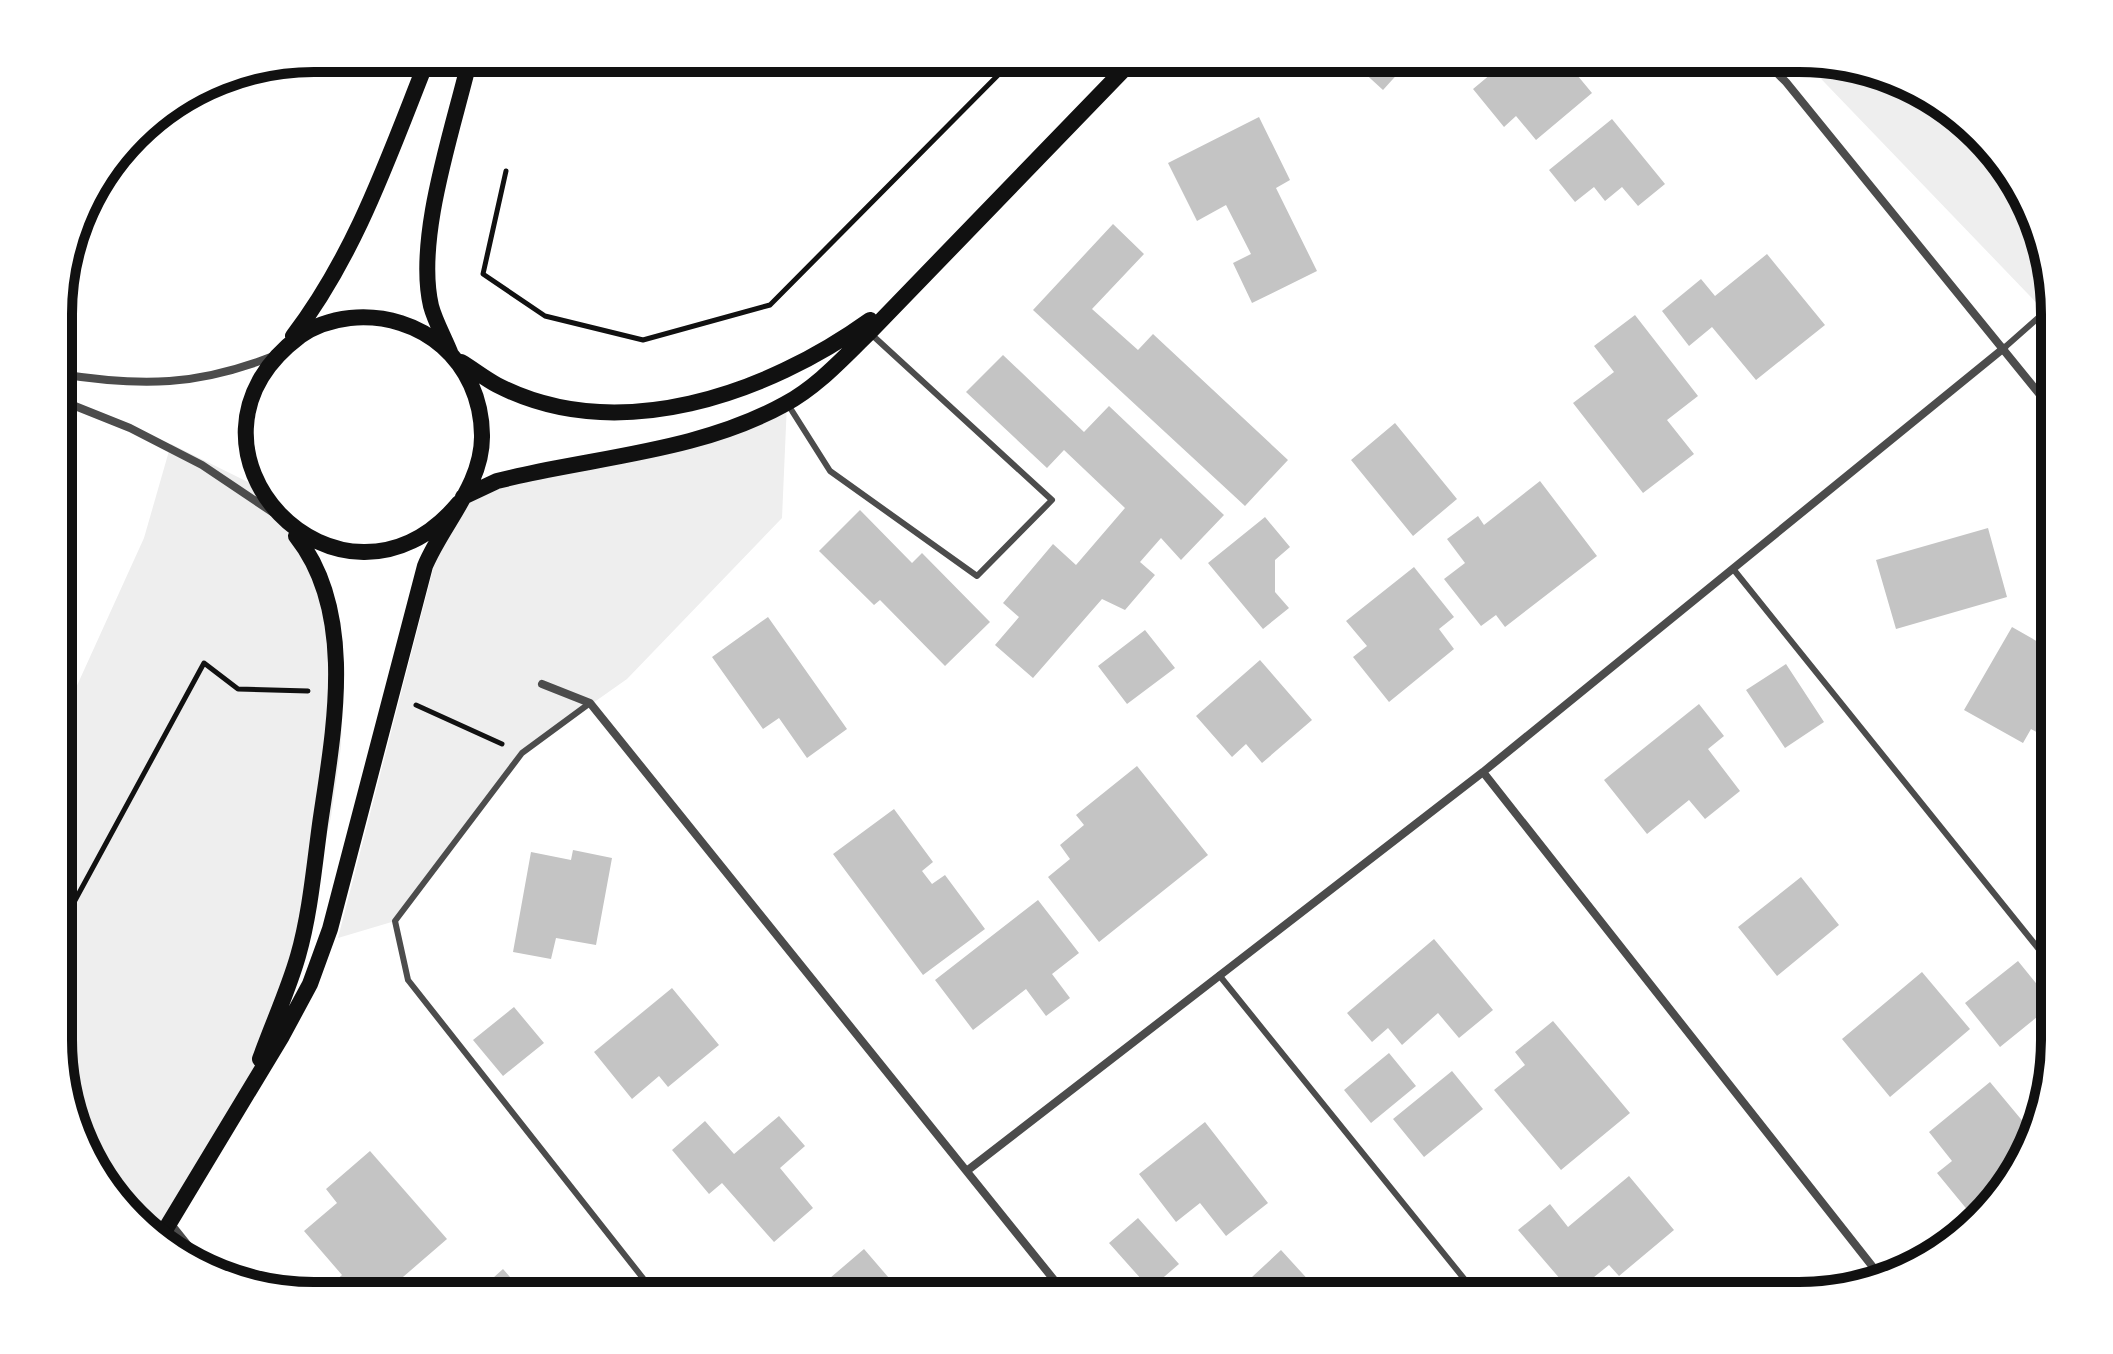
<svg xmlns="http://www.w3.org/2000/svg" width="2113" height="1354" font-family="'Libre Baskerville',serif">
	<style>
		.green { fill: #eee }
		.building { fill: #c4c4c4 }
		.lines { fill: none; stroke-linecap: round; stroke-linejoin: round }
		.path { stroke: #111; stroke-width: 5 }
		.service { stroke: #4c4c4c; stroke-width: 6 }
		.minor { stroke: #4c4c4c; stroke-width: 8 }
		.secondary { stroke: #111; stroke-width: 16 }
		.rim { fill: none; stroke: #111; stroke-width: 10 }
	</style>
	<rect width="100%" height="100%" fill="#fff"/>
	<path class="green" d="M1801 58 1866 67 1941 101 2020 186 2054 297V321Z
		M787 403 782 518 627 679 522 753 395 921 338 938 446 519 467 491 706 438Z
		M171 444 258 487 308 551 343 691 341 747 331 817 298 956 245 1098 159 1240 101 1182 60 1073V723L144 538Z"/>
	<path class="building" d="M1348 58H1412L1383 90Z
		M1498 58H1563L1592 93 1536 140 1516 116 1504 127 1473 89 1503 64Z
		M1259 117 1290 180 1276 188 1317 271 1252 303 1233 263 1251 254 1226 205 1197 221 1168 163Z
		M1612 119 1665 184 1638 206 1622 187 1605 201 1594 187 1575 202 1549 170Z
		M1113 224 1144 254 1092 309 1138 350 1153 334 1288 460 1245 506 1033 310Z
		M1767 254 1825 325 1756 380 1712 327 1689 346 1662 311 1701 279 1715 296Z
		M1635 315 1698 396 1667 420 1694 454 1643 493 1573 403 1614 372 1594 346Z
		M1003 355 1084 432 1109 406 1224 515 1181 560 1161 538 1140 562 1155 575 1125 610 1102 599 1033 678 995 645 1019 617 1003 603 1053 544 1076 565 1125 508 1064 450 1047 468 966 392Z
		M1395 423 1457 499 1413 536 1351 460Z
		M1540 481 1597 556 1505 627 1496 615 1481 626 1444 579 1465 563 1447 539 1478 516 1484 525Z
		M860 510 912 563 922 553 990 622 945 666 880 600 874 605 819 551Z
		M1265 517 1290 547 1275 560V592L1289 608 1263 629 1208 563Z
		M1988 528 2007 597 1896 629 1876 560Z
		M1414 567 1454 617 1439 629 1454 649 1389 702 1353 657 1367 646 1346 621Z
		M768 617 847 729 807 758 779 718 763 729 712 657Z
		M2012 627 2054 651V742L2031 729 2023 743 1964 710Z
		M1145 630 1175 668 1127 704 1098 666Z
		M1260 660 1312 720 1262 763 1246 744 1232 757 1196 716Z
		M1786 664 1824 722 1785 748 1746 690Z
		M1699 704 1724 736 1708 749 1740 791 1705 819 1689 800 1647 834 1604 780Z
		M1137 766 1208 855 1099 942 1048 877 1070 859 1060 845 1084 825 1076 815Z
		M894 809 933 862 922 871 932 884 945 875 985 929 923 975 833 854Z
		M573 850 612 858 596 945 556 938 551 959 513 952 531 852 571 860Z
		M1801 877 1839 925 1777 976 1738 927Z
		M1038 900 1079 953 1052 974 1070 998 1046 1016 1026 989 973 1030 935 980Z
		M1434 939 1493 1010 1459 1038 1438 1013 1402 1045 1388 1028 1372 1042 1347 1013Z
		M2018 961 2053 1004 2000 1047 1965 1003Z
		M1922 972 1970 1029 1890 1097 1842 1039Z
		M672 988 719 1045 668 1087 659 1076 632 1099 594 1052Z
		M514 1007 544 1043 503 1076 473 1040Z
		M1553 1021 1630 1113 1561 1170 1494 1090 1525 1065 1515 1052Z
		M1389 1053 1416 1086 1371 1123 1344 1090Z
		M1452 1071 1483 1109 1424 1157 1393 1119Z
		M1990 1082 2030 1130 2012 1182 1974 1218 1937 1173 1952 1161 1929 1132Z
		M779 1116 805 1146 780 1168 813 1208 774 1242 722 1183 709 1194 672 1150 705 1121 734 1154Z
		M1205 1122 1268 1203 1226 1236 1200 1203 1176 1222 1139 1174Z
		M370 1151 447 1239 381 1296H318L342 1275 304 1231 337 1203 326 1189Z
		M1629 1176 1674 1230 1619 1276 1609 1265 1573 1294 1518 1230 1550 1204 1568 1227Z
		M1138 1218 1179 1264 1150 1289 1109 1243Z
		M864 1249 901 1292 896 1296H809Z
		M1281 1250 1323 1296H1268L1252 1277Z
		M503 1269 527 1296H473Z"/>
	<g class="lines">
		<path class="path" d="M506 171 483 274 545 316 643 340 770 305 1015 58
			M416 705 502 744
			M60 928 204 663 238 689 308 691"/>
		<path class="service" d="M2004 348 2054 304
			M787 403 830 471 977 576 1052 500 871 334
			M1734 570 2054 968
			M590 703 522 753 395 921 408 980 657 1296
			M1219 975 1478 1296"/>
		<path class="minor" d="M1762 58 1786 82 2054 412
			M60 374C142 387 198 386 276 355
			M60 400 130 428 202 465 272 512
			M542 684 590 703 1067 1296
			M1483 772 1880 1276
			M968 1170 1483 772 2004 348
			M170 1223 206 1268"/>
		<path class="secondary" d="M293 336C356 254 390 153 428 58
			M450 352C444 337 435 321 431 306 415 237 454 127 470 58
			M461 362C473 369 484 378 497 385 618 447 767 394 870 320
			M463 497 497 481 518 476C607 456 704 449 785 404 817 387 843 358 869 333L1135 58
			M260 1059C272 1025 288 991 298 956 310 914 314 868 320 824 333 734 358 614 296 536
			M159 1240 282 1036 310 984 330 929 425 566C443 523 483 484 482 435 481 362 422 311 350 318 333 320 314 326 300 336 152 447 341 644 459 503"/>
	</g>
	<path d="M0 0H2113V1354H0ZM314 72H1799A242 242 0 0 1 2041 314V1040A242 242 0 0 1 1799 1282H314A242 242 0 0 1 72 1040V314A242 242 0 0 1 314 72Z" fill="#fff" fill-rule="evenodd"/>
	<path class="rim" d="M314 72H1799A242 242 0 0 1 2041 314V1040A242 242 0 0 1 1799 1282H314A242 242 0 0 1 72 1040V314A242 242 0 0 1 314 72Z"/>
</svg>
